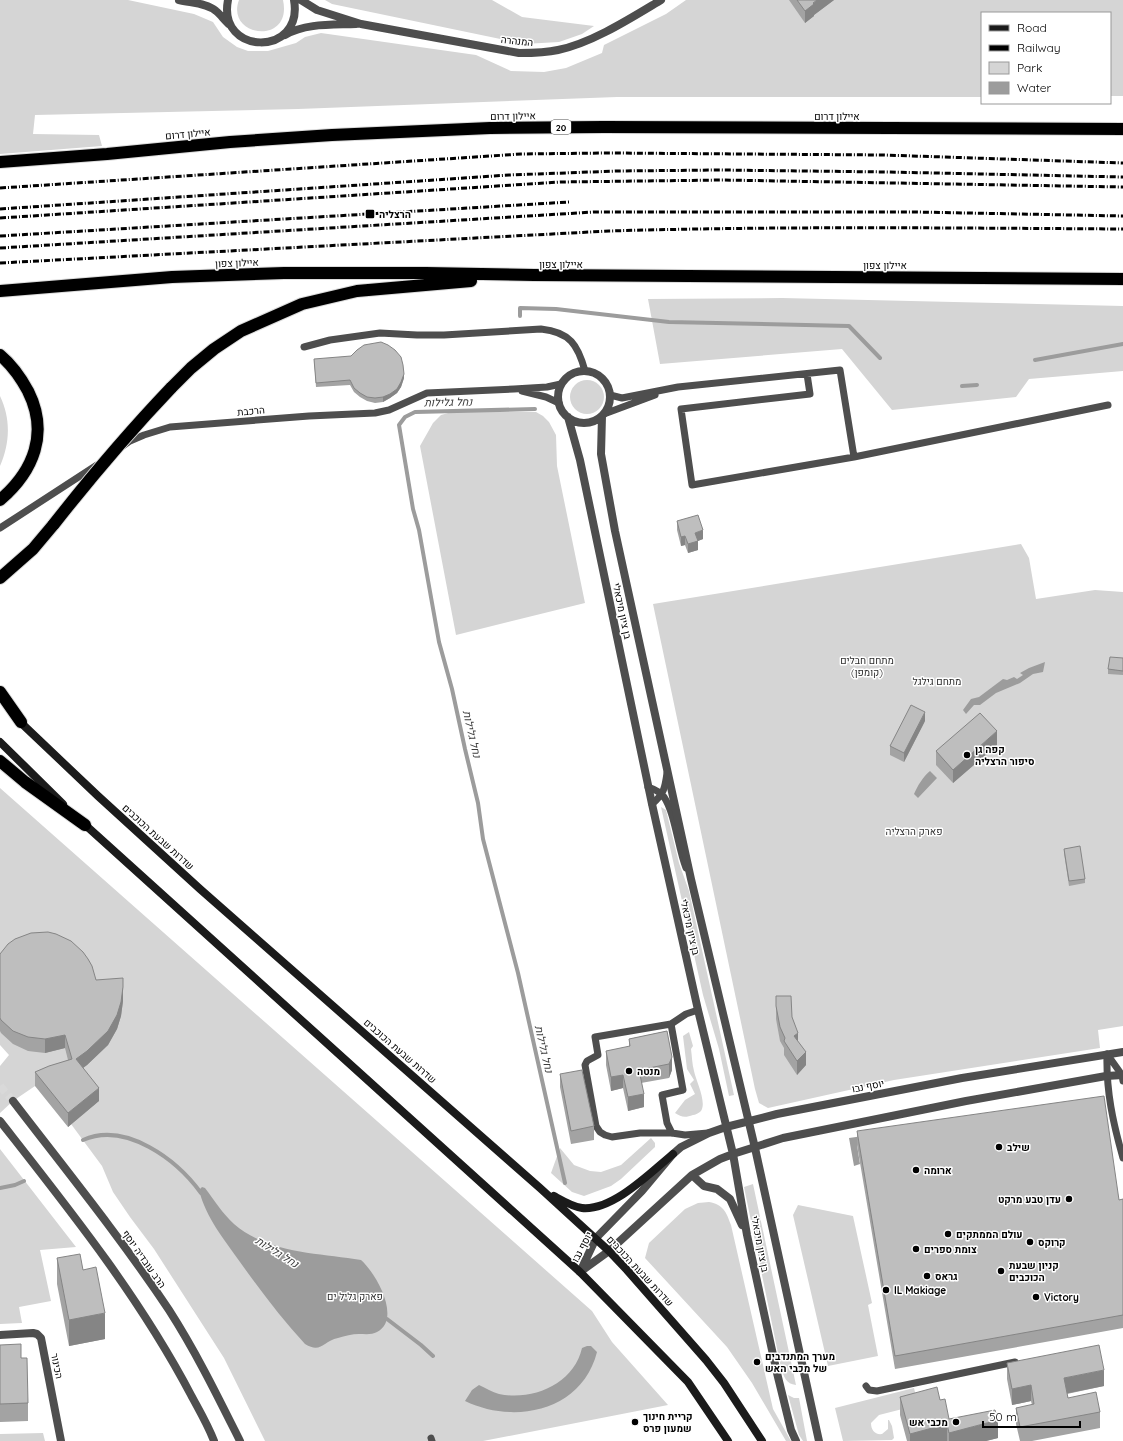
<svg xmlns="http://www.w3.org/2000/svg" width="1123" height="1441" font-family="Quicksand,Heebo,sans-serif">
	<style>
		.green { fill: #d5d5d5 }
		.water { fill: #9c9c9c }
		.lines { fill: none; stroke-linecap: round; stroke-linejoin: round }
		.stream { stroke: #9c9c9c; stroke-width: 4 }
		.minor-tunnel { stroke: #d9d9d9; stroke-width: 8; stroke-dasharray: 8 4; stroke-linecap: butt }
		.motorway-casing { stroke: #dbdbdb; stroke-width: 14 }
		.service { stroke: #4e4e4e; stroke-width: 7 }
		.minor { stroke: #4e4e4e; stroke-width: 8 }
		.tertiary { stroke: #4e4e4e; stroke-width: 8 }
		.secondary { stroke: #1b1b1b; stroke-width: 8 }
		.motorway { stroke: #000; stroke-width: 12 }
		.rail { stroke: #000; stroke-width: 3; stroke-dasharray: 6 2 1 2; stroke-linecap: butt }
		.motorway-bridge-casing { stroke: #dbdbdb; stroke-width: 14; stroke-linecap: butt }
		.motorway-bridge { stroke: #000; stroke-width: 12 }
		.wall { fill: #a3a3a3 }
		.shaded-wall { fill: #858585 }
		.building { fill: #bebebe; stroke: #858585 }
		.poi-dot { fill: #000; stroke: #fff; stroke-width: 1.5 }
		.labels { text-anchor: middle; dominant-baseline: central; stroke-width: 3; stroke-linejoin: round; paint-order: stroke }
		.shield { fill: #fff; stroke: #4c4c4c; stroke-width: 1 }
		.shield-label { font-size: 9px; font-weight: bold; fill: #000 }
		.street-label { font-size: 10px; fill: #000; stroke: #fff }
		.poi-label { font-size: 10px; font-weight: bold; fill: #000; stroke: #fff; text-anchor: start }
		.park-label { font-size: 10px; fill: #2c2c2c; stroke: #fff }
		.water-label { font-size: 11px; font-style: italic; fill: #3d3d3d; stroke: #fff }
	</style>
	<rect width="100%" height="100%" fill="#fff"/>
	<path class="green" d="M0 0H128L194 14 213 22 223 37 237 47 248 51H268L296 43 305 37 321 33 476 55 511 71 544 72 566 68 602 53 604 45 666 14 686 0H1123V96H1110V13H982V97H617L298 109 35 115 33 134 99 135 102 146 0 154Z
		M239 0H283C293 46 225 37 239 0Z
		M325 0H492L522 17 594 26 582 34 559 42 524 44 332 4Z
		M782 298 1123 306V371L1029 379 1016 397 892 410 842 349 660 364 648 299Z
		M570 397a17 17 0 1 1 34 0a17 17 0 1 1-34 0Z
		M0 396C11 419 10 443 0 466Z
		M452 412H536L543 416 549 422 556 435 557 466 585 603 456 635 420 446 433 423 441 415Z
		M1021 544 1029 558 1036 599 1095 590 1123 592V1026L1098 1030 1100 1048 894 1080 768 1108 759 1103 755 1089 653 604Z
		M0 788 592 1311 612 1342 668 1405 483 1441H265L224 1358 154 1249 130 1217 113 1192 102 1166 71 1124 99 1101 35 1086 13 1101 0 1113V1066L9 1055 0 1045Z
		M661 807 666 810 679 863 689 891 734 1095 729 1096 719 1049 703 995Z
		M689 1032 693 1046 691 1049C692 1056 692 1064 694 1071 696 1081 707 1102 701 1111 699 1113 695 1115 693 1115 685 1118 681 1117 675 1113L685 1100 695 1094 690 1084 694 1080 687 1069 683 1036Z
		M651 1138 655 1143V1147L621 1179 611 1186 584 1196 572 1192 551 1173 560 1148 574 1165 590 1171 601 1172 621 1165Z
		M0 1149 76 1247 40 1250 51 1301 19 1307 22 1323 0 1324Z
		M753 1184 796 1385C786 1384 784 1377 781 1368L744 1187Z
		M709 1202C724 1205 726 1212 731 1225L773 1409 791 1441H786L752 1383 727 1347 645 1258 649 1243 685 1209 698 1203Z
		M798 1205 853 1216 872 1303 868 1305 878 1356 828 1366 793 1215Z
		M914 1388 918 1405 879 1415 871 1423C871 1430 875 1435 882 1434L888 1429V1420H889L892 1426 894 1438 892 1440 843 1441 835 1408Z
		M788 1395 794 1398H799L807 1441H803L799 1435Z
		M43 1433 45 1441H0V1434Z"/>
	<path class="water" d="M1045 662 1043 672 1033 674 1020 683 996 693 980 705H974L966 714 963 710 971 699 979 697 1003 679 1007 680 1014 677 1017 679 1023 675 1020 673 1029 668Z
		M930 771 937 778 918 798 914 794C918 785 923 777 930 771Z
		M906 1130 857 1145 860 1164 854 1166 849 1138Z
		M202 1187 205 1188C214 1200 223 1214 234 1224 269 1254 319 1253 361 1260 376 1273 402 1319 377 1332 372 1335 365 1334 359 1334 352 1334 345 1336 338 1338 323 1341 321 1354 305 1344 281 1318 260 1290 240 1262 224 1239 206 1218 199 1190Z
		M587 1346H591L597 1352C582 1411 515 1425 465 1401L472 1390 479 1385C486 1388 492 1392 499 1394 533 1401 574 1384 582 1348Z"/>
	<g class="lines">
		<path class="stream" d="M520 316V308L556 309 669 322 849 326 880 358
			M1035 360 1123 344
			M962 386 977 385
			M535 409 415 412 405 417 399 425 413 509 419 530 439 642 452 689 465 749 478 803 483 839 518 973 565 1183
			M83 1140C126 1121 177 1160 201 1193
			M0 1188 15 1185 24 1181
			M382 1317 387 1319 421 1345 433 1356"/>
		<path class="minor-tunnel" d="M0 1086 13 1101"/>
		<g class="motorway-casing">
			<path id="motorway" d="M0 162 107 154 230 142 332 135 490 128 604 127 1123 129
				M0 291 172 277 284 273H426L534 275 1123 279
				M0 355C12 365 21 378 28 391 49 433 34 471 0 500
				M171 388 191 368 214 349 241 331 302 304 357 291 471 281
				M0 578 33 549 54 524
				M0 692 21 722
				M0 761 25 782 85 825"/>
		</g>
		<path class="service" d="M304 347 330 340 380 333 417 335H444L541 329C570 332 578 345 585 371
			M522 391 546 397 559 403
			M610 395 622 398 678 387 840 370 854 457 692 485 681 409 810 394 807 374
			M604 414 655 395
			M123 446 130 441 144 435 170 427 309 416 375 413 389 410 427 393 514 389 547 387 561 384
			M854 457 1108 405
			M0 528 97 465
			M648 787C654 789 660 792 664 797 675 813 678 848 686 868
			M652 804C664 794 665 788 667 773
			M698 1010 686 1014 671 1024 595 1037 598 1055 587 1061 585 1065 596 1126 600 1132 605 1135 612 1137 640 1133H672L685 1135 708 1133
			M671 1024 683 1090 662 1095 667 1123 672 1133
			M1107 1054C1106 1091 1113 1123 1123 1158
			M1107 1054 1122 1075 1123 1081
			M866 1386 869 1390 877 1391 1015 1362
			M431 1438 432 1441"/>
		<path class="minor" d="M558 397a26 26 0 1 1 52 0a26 26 0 1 1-52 0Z
			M602 416 601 454 615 531 691 879 755 1148 819 1441
			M568 417 580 460 652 804 698 1010 733 1154 747 1235 777 1373 791 1430 796 1441
			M13 1101C66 1170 121 1238 169 1310 196 1352 218 1397 240 1441
			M0 1121C69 1209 139 1296 191 1395 199 1410 208 1425 214 1441
			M692 1175 704 1186 717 1189 730 1199 742 1225
			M580 1272 596 1238 642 1191 673 1154 681 1147 709 1133 726 1127 777 1114 962 1078 1123 1052
			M580 1272 609 1251 692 1175 720 1159 733 1154 783 1138 966 1101 1106 1076 1123 1075
			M0 1335 33 1333 37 1334 41 1338 61 1441"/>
		<path class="tertiary" d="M179 0C191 3 207 3 216 11 221 15 225 21 230 25
			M228 0C217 56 304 57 294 0
			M301 0 317 10 361 24 519 53C532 53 545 53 558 50 592 43 631 18 661 0
			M285 35C306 23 332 25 356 24"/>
		<path class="secondary" d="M18 720 98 796 200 889 540 1188 609 1251 627 1270 706 1360 724 1383 762 1441
			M0 742 63 804
			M82 822 580 1272 688 1382 728 1441
			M554 1196C563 1201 573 1207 582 1208 613 1211 651 1172 673 1154"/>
		<use href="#motorway" class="motorway"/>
		<path class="rail" d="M0 188 521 154 609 153 884 155 1123 163
			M0 209 509 175 618 171 721 170 888 172 1123 177
			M0 218 560 182 723 180 1123 187
			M0 236 569 202
			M0 248 594 212H916L1123 216
			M0 263 609 231C780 226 952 228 1123 229"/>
		<g class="motorway-bridge-casing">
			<path id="motorway-bridge" d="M54 524C91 477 129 432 171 388"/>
		</g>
		<use href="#motorway-bridge" class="motorway-bridge"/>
	</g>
	<path class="wall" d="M789 0H834L814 15V16L805 23Z
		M314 359 404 378 401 387 397 393 390 398 383 402 375 403 367 401 360 397 354 392 350 385 316 387Z
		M677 521 703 539 698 541V550L688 553 685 545 681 546 677 530Z
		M1123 658V675L1108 674V669Z
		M925 721 904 762 890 755V746Z
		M997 745 953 783 936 765V751Z
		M1064 849 1085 879V883L1069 886 1064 853Z
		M0 954 96 980 123 1001 121 1016 117 1029 108 1045 87 1065 83 1068 99 1101 68 1127 35 1086V1072L68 1060 65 1048 45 1053 28 1051 13 1044 1 1033 0 1031Z
		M776 996 792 1017 798 1042 806 1065 797 1075 784 1055V1048L780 1041 776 1019Z
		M667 1031 672 1070 669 1078 641 1083 644 1107 628 1111 623 1088 611 1091 606 1065V1051L629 1047V1039Z
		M560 1074 594 1126V1140L571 1144 560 1087Z
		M857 1131 1119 1200 1123 1199V1328L895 1369 857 1145Z
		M57 1258 83 1270 105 1339 69 1346 57 1284Z
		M0 1345 21 1358 28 1403V1421L0 1422Z
		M1007 1363 1104 1386 1067 1394 1068 1398 1100 1412V1428L1032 1441H1020L1016 1424V1408L1032 1405 1031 1401 1012 1405 1007 1379Z
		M900 1397 940 1400 949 1419 998 1438 986 1441H907L900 1415Z"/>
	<path class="shaded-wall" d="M817 0H834L814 15V16L805 23V11Z
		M404 374V378L401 387 397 393 390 398 383 402V397Z
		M703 530V539L695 542V533Z
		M685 536V545L681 546V537Z
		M698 541V550L688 553V544Z
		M925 712V721L904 762V753Z
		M997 731V745L953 783V770Z
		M123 987V1001L121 1016 117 1029 108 1045 87 1065 76 1073V1059Z
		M798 1033V1047L794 1036Z
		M65 1035V1048L45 1053V1039Z
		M806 1052V1065L797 1075V1061Z
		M672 1057V1070L669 1078V1064Z
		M623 1075V1088L611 1091V1077Z
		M99 1088V1101L68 1127V1113Z
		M644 1094V1107L628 1111V1097Z
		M105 1313V1339L69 1346V1320Z
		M1104 1370V1386L1064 1394V1378Z
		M1031 1385V1401L1012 1405V1389Z
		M998 1420V1438L986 1441H949V1433Z
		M947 1424V1441H910V1434Z"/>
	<path class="building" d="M797 0H817L813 3 814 4 805 11Z
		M381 342 388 345 395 350 401 357 403 365 404 374 401 382 397 389 390 394 383 397 375 398 367 397 360 393 354 388 350 380 316 383 314 359 351 356 357 350 364 345Z
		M698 515 703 530 695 533 698 541 688 544 685 536 681 537 677 521Z
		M1110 657 1123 658V671L1108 669Z
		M911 705 925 712 904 753 890 746Z
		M980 713 997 731 953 770 936 751Z
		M1080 846 1085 879 1069 881 1064 849Z
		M48 932 56 934 71 941 83 952 88 959 92 966 96 980 123 978V987L121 1002 117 1015 108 1031 87 1051 76 1059 99 1088 68 1113 35 1072 49 1066 72 1059 65 1035 45 1039 28 1037 13 1031 1 1020 0 1018V954L8 944 15 939 31 933Z
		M776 996H791L792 1017 798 1033 794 1036 806 1052 797 1061 784 1041 785 1038 780 1027 776 1006Z
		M667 1031 672 1057 669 1064 639 1070 644 1094 628 1097 623 1075 611 1077 606 1051 630 1046 629 1039Z
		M582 1070 594 1126 571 1131 560 1074Z
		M1104 1096 1119 1200 1123 1199V1315L895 1356 857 1131Z
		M80 1254 83 1270 96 1267 105 1313 69 1320 57 1258Z
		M21 1344V1358H27L28 1403 0 1404V1345Z
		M1099 1345 1104 1370 1064 1378 1068 1398 1096 1392 1100 1412 1020 1427 1016 1408 1034 1404 1031 1385 1012 1389 1007 1363Z
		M937 1387 940 1400 945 1399 949 1419 995 1410 998 1420 949 1433 947 1424 910 1434 900 1397Z"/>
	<g class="poi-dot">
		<rect x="365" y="209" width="10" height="10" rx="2"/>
		<circle cx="967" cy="755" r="4"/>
		<circle cx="629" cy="1071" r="4"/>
		<circle cx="999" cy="1147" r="4"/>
		<circle cx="916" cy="1170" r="4"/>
		<circle cx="1069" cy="1199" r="4"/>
		<circle cx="948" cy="1234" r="4"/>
		<circle cx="1030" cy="1242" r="4"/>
		<circle cx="916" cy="1249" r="4"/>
		<circle cx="1001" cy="1271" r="4"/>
		<circle cx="927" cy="1276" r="4"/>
		<circle cx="886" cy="1290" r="4"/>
		<circle cx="1036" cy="1297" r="4"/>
		<circle cx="757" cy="1362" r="4"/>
		<circle cx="635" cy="1422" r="4"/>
		<circle cx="956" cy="1422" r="4"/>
	</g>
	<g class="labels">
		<rect class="shield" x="551" y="120" width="20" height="14" rx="3"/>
		<g class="shield-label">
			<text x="561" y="127">20</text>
		</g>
		<g class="street-label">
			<text transform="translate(517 41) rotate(6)">המנהרה</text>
			<text transform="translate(513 116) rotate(-1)">איילון דרום</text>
			<text x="837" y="116">איילון דרום</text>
			<text transform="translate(188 134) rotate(-5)">איילון דרום</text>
			<text transform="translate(237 263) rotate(-2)">איילון צפון</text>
			<text x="561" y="264">איילון צפון</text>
			<text x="885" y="265">איילון צפון</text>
			<text transform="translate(251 411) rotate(-5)">הרכבת</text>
			<text transform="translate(622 611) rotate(78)">בן ציון מיכאלי</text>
			<text transform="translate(158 837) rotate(42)">שדרות שבעת הכוכבים</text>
			<text transform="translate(690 927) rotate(77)">בן ציון מיכאלי</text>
			<text transform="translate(400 1051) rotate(41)">שדרות שבעת הכוכבים</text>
			<text transform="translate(868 1086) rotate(-11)">יוסף נבו</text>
			<text transform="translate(760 1244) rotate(79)">בן ציון מיכאלי</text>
			<text transform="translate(582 1247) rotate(-62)">יוסף נבו</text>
			<text transform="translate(144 1259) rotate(55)">הרב עובדיה יוסף</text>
			<text transform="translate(640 1271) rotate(47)">שדרות שבעת הכוכבים</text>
			<text transform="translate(57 1366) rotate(79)">הכינור</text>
		</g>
		<g class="poi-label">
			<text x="379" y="214">הרצליה</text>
			<text x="975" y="749">קפה גן<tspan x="975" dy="12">סיפור הרצליה</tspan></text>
			<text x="637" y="1071">מנטה</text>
			<text x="1007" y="1147">שילב</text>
			<text x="924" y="1170">ארומה</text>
			<text x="1061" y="1199" text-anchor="end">עדן טבע מרקט</text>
			<text x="956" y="1234">עולם הממתקים</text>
			<text x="1038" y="1242">קרוקס</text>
			<text x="924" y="1249">צומת ספרים</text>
			<text x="1009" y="1265">קניון שבעת<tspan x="1009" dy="12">הכוכבים</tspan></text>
			<text x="935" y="1276">גראס</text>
			<text x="894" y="1290">IL Makiage</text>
			<text x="1044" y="1297">Victory</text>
			<text x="765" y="1356">מערך המתנדבים<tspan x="765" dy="12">של מכבי האש</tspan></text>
			<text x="643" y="1416">קריית חינוך<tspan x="643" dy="12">שמעון פרס</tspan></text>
			<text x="948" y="1422" text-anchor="end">מכבי אש</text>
		</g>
		<g class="park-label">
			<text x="867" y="660">מתחם חבלים<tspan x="867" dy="12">(קומפן)</tspan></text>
			<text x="937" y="681">מתחם גילגל</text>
			<text x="914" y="831">פארק הרצליה</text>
			<text x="355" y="1296">פארק גליל ים</text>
		</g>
		<g class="water-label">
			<text transform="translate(448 402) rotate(-1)">נחל גלילות</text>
			<text transform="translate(472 734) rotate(77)">נחל גלילות</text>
			<text transform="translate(544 1049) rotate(77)">נחל גלילות</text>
			<text transform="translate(277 1252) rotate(32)">נחל גלילות</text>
		</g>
	</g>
	<rect x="981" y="12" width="130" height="92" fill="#ffffff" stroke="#999999"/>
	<rect x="989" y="25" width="20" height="6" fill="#1b1b1b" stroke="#999999"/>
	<text x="1017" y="32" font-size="12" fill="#000000">Road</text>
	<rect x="989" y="45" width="20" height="6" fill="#000000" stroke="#999999"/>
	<text x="1017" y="52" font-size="12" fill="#000000">Railway</text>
	<rect x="989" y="62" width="20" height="12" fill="#d5d5d5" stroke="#999999"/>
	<text x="1017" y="72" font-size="12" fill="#000000">Park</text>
	<rect x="989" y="82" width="20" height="12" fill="#9c9c9c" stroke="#999999"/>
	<text x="1017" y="92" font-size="12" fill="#000000">Water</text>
	<path d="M983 1421v6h97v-6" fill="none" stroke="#000000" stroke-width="2"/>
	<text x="989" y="1421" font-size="12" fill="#000000" stroke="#ffffff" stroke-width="3" paint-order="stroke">50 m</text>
</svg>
